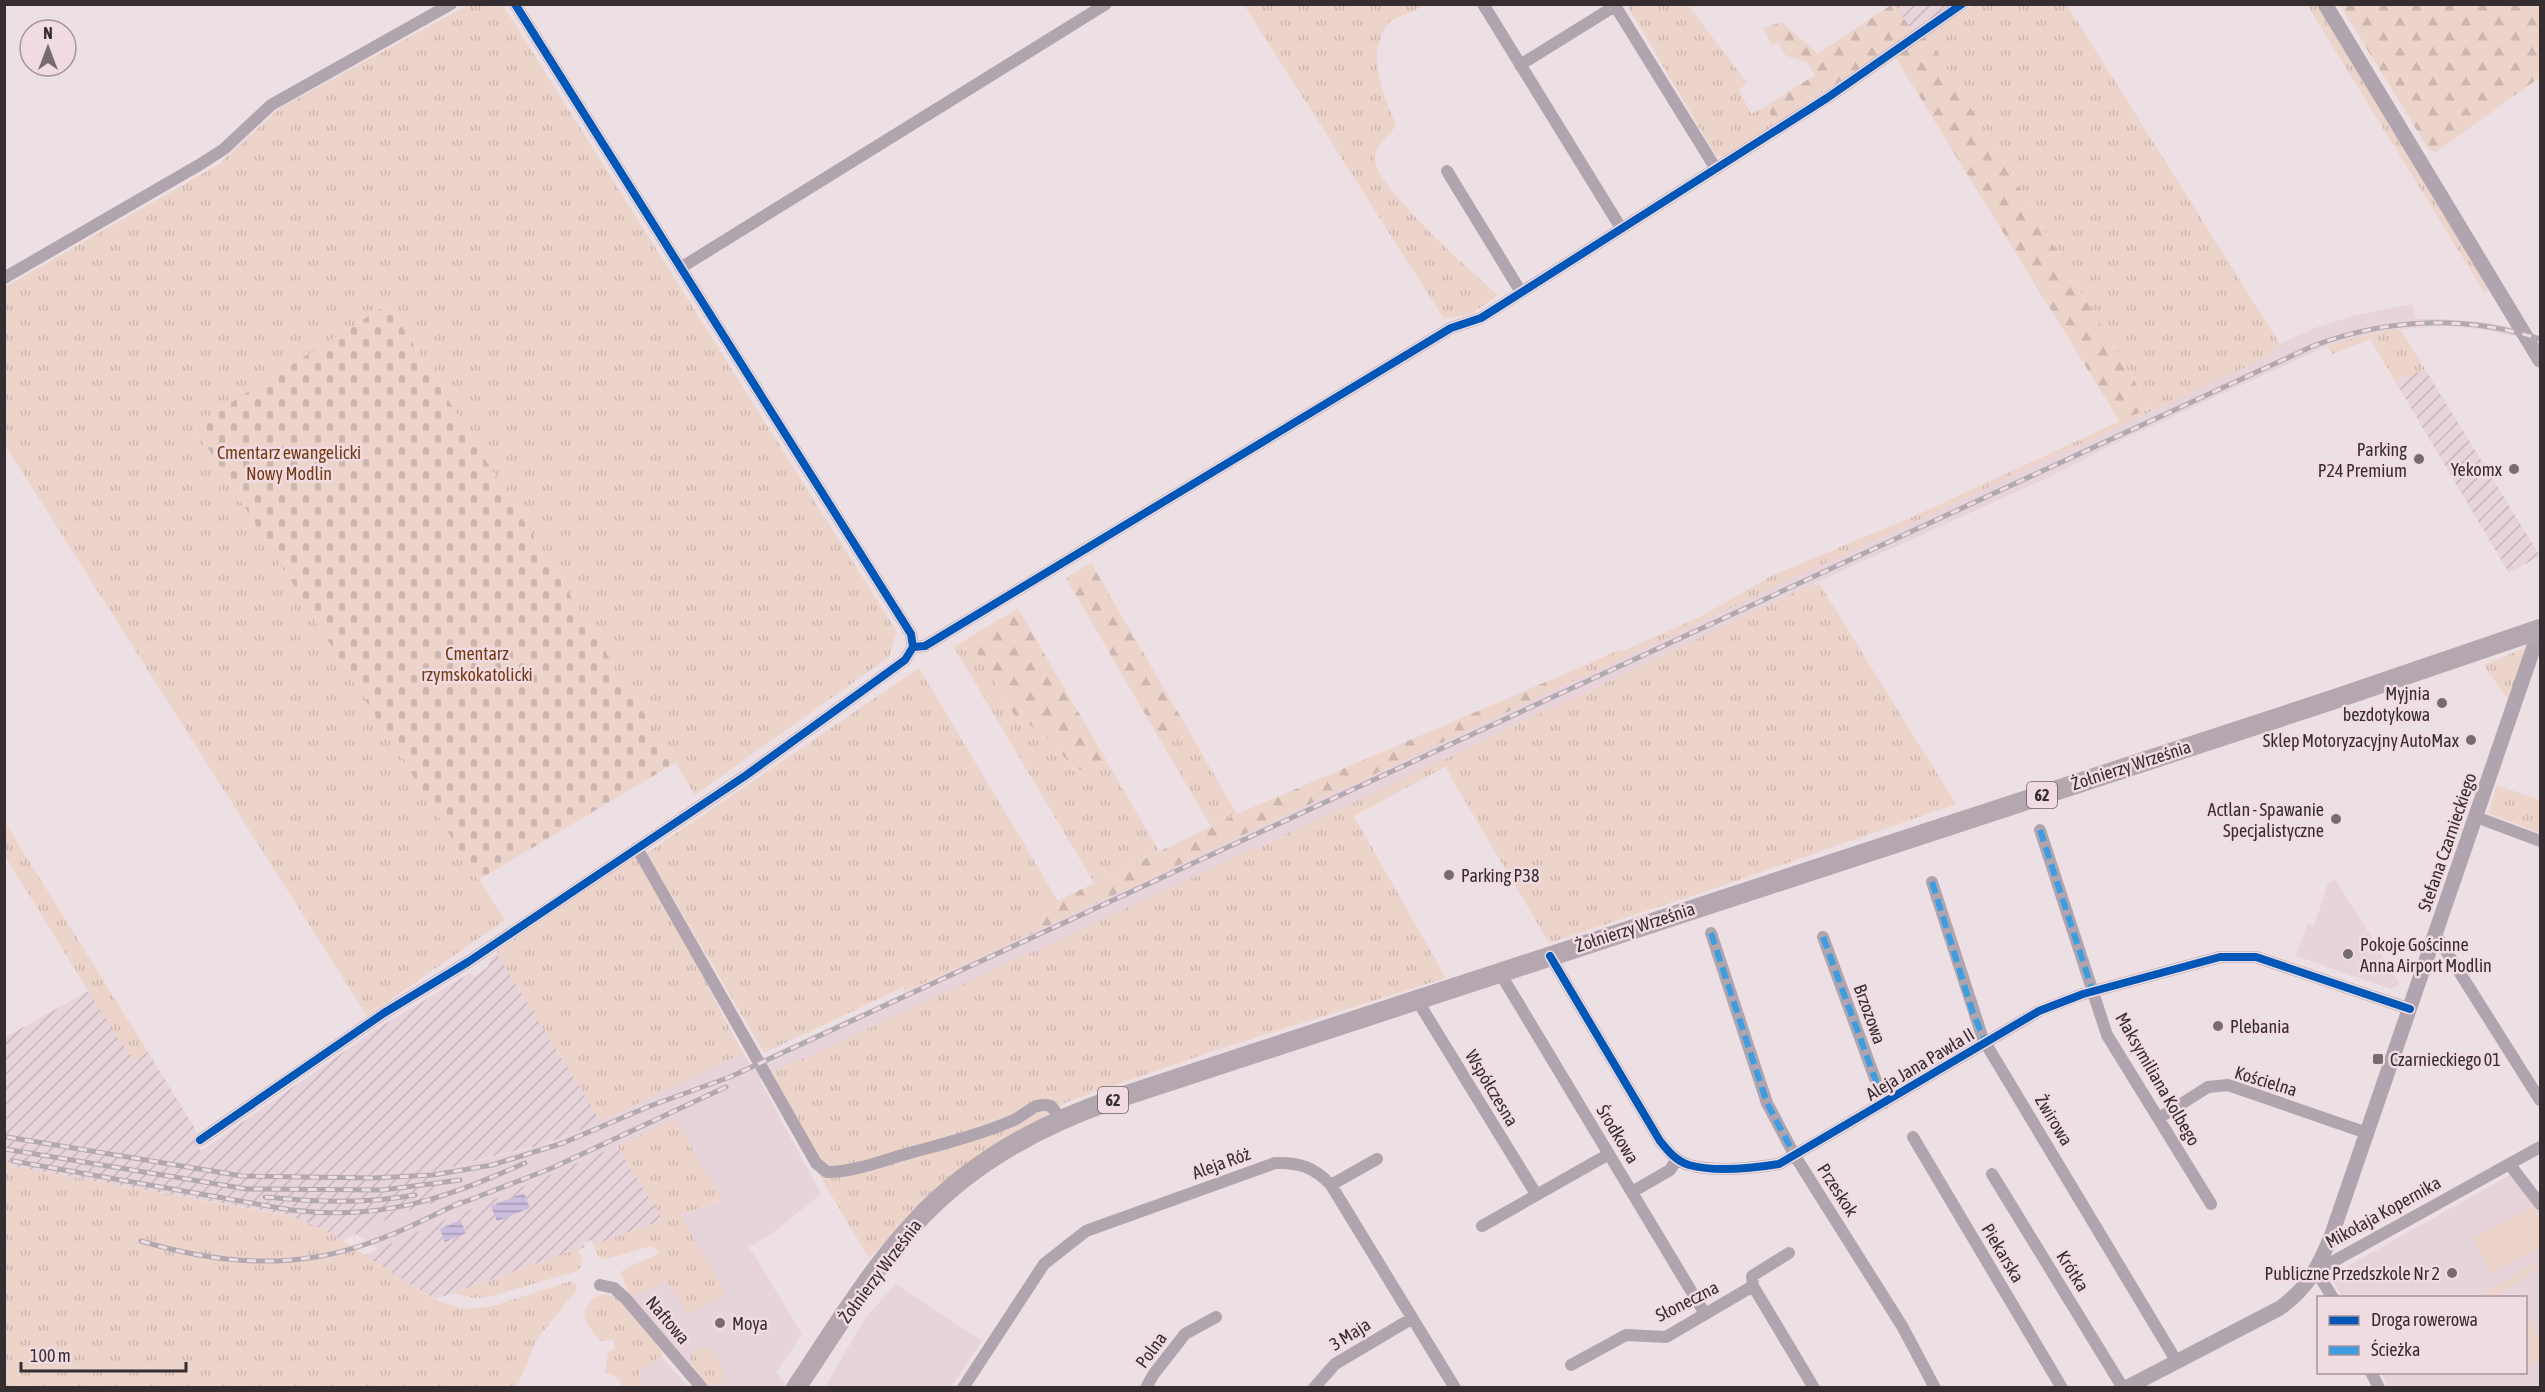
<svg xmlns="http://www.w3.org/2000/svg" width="2545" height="1392" font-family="'Asap Condensed',sans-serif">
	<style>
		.built { fill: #e7d3da }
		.industrial { fill: url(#industrial-furrows) }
		.grass { fill: url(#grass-tufts) }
		.forest { fill: url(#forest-firs) }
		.cemetery { fill: url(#cemetery-stones) }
		.green { fill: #edd4cb }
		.water { fill: url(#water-rules) }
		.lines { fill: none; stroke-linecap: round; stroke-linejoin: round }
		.minor { stroke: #b0a5ae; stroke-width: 12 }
		.tertiary { stroke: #b0a5ae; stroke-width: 15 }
		.primary { stroke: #b5a7b0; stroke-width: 20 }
		.rail-casing { stroke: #b2a9ae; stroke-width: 5 }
		.rail { stroke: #f1dbe2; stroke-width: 3; stroke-dasharray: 9; stroke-linecap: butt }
		.quiet { stroke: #3e9de1; stroke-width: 6; stroke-dasharray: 12 6; stroke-linecap: butt }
		.cycleway-casing { stroke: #f1dbe2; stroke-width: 11 }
		.cycleway { stroke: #0057b8; stroke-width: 8 }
		.poi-dot { fill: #766c6f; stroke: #f1dbe2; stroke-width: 2 }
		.labels { text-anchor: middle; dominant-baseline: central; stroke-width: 5; stroke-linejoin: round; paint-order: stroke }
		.shield { fill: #f1dbe2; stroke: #6e6165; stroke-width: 1.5 }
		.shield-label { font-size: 16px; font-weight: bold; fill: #362d30 }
		.poi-label { font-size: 18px; fill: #362d30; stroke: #f1dbe2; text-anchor: end }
		.park-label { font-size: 18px; fill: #753b13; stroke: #f1dbe2 }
		.street-label { font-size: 18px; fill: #362d30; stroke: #f1dbe2 }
	</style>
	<defs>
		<pattern id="industrial-furrows" width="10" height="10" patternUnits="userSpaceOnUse" patternTransform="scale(1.5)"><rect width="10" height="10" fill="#e7d3da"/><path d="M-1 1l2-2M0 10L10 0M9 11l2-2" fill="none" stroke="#c7b5bb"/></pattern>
		<pattern id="grass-tufts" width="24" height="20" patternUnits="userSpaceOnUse" patternTransform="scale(1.5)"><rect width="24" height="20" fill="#edd4cb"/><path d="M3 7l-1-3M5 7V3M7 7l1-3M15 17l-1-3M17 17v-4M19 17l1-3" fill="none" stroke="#ccb6af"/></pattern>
		<pattern id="forest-firs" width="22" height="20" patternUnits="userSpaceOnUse" patternTransform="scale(1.5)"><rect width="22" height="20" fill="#edd4cb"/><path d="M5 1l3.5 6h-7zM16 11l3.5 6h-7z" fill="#ccb6af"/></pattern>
		<pattern id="cemetery-stones" width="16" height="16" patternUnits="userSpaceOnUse" patternTransform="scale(1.5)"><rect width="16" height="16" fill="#edd4cb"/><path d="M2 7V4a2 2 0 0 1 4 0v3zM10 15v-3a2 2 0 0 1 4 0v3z" fill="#ccb6af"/></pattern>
		<pattern id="water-rules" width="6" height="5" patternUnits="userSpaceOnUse" patternTransform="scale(1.5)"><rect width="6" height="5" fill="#cabcdd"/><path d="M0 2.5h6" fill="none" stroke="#a599b4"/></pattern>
	</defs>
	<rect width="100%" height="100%" fill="#ece0e4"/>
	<path class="built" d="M2412 304 2416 319H2444L2483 322 2514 328 2519 337 2480 329 2444 326 2400 329 2369 334 2327 346 2128 437 2045 479 1808 586 1346 806 771 1074 764 1058 2267 357 2280 344 2315 328 2353 316Z
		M2335 879 2362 922 2400 985 2391 989 2296 956 2307 924 2314 926 2328 883Z
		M743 1053 761 1078 759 1079 821 1194 771 1234 749 1247 802 1334 776 1373 786 1384 784 1387H710L630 1296 667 1281 680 1215 722 1201 675 1119 617 1146 379 1249 356 1234 403 1212 438 1202 432 1172 552 1143Z
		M2512 1174 2540 1210V1387H2388L2381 1373 2526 1372V1298L2342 1297 2333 1280 2337 1272Z
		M896 1284 982 1341 951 1387H825L866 1317Z
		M660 1355 688 1387H642L639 1373Z"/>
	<path class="industrial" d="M1894 5H1952L1913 32Z
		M2425 369 2540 556 2509 573 2395 381Z
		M497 954 601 1121 537 1148 530 1147 432 1172 439 1202 403 1212 341 1241 323 1229 288 1215 10 1166 4 1157V1038L88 991 134 1059 148 1052 197 1132 193 1139 201 1151 375 1030 470 973 475 976 488 967 490 959Z
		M617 1146 663 1220 593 1245 591 1240 583 1243 585 1247 435 1299 362 1256Z"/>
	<path class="grass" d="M468 5H503L897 632 889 657 695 795 388 304 194 427 505 920 367 1016 5 445V287L219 164 280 108Z
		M1244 5H1423C1416 13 1396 15 1388 24 1364 55 1385 95 1396 126 1388 137 1374 146 1375 160 1375 185 1475 276 1498 295L1471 314 1444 319Z
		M1627 5H1688L1747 83 1739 90 1751 114 1766 106 1776 124 1725 156H1716Z
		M1974 5H2067L2280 344 2267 357 1574 681 1569 672 1619 650 1620 652 1700 617 1773 575 1919 514 2150 407 1927 35Z
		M2307 5H2318L2489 289 2488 291 2484 292Z
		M2400 329 2425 369 2395 381 2370 339 2333 354 2327 346 2369 334Z
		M1819 583 1956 804 1710 890 1549 943 1445 767 1354 816 1446 978 1219 1049 1067 1102 965 1165 869 1258 761 1078 1346 806 1808 586Z
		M968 638 1016 718 1030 725 1053 743 1073 769 1088 770 1109 765 1159 851 1094 883 954 647Z
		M2530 646 2510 702 2483 665Z
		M919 668 1058 901 1018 920 1026 936 904 992V987L764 1053 647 853Z
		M1190 733 1237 814 1211 826 1163 745Z
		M2497 785 2540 800V833L2488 813Z
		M4 821 148 1052 134 1060 115 1034 5 856Z
		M635 854 675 924 743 1053 601 1121 498 956 497 951Z
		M675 1119 722 1200 680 1215 726 1294 688 1314 667 1281 630 1296 620 1273C632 1262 649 1262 660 1251L651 1246 607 1259 599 1257 593 1245 663 1220 617 1146Z
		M4 1157 10 1166 289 1216 324 1229 435 1300 465 1309 489 1307 572 1281 578 1288 537 1339 517 1387H5Z
		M578 1249 583 1262 578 1271 488 1297 474 1298 453 1293Z
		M607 1293 618 1299 664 1353 639 1373 642 1387H621L619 1378 605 1372 608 1352 615 1349 613 1340 601 1341 589 1327 584 1317C587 1301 592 1298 607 1293Z
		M703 1348H710L726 1377 717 1386C704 1387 691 1368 690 1356L696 1349Z"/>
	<path class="forest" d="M1894 4 1913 32 1776 124 1766 106 1815 75 1807 62 1786 56 1778 43 1772 45 1763 28 1782 22 1818 54 1891 5Z
		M2340 5H2540V77L2436 152 2429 150Z
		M1927 35 2150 407 2120 422 1895 57Z
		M1091 563 1190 733 1163 745 1066 578Z
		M1018 608 1109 765 1088 770 1074 769 1053 743 1030 725 1016 718 968 638Z
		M1569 672 1574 681 1026 936 1018 920 1237 814Z"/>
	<path class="cemetery" d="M388 304 675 763 478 880 194 426Z"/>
	<path class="green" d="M2534 1206 2540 1219V1248L2491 1273 2473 1238Z
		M2540 1259V1268L2494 1297H2478Z
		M2526 1316 2540 1341V1359L2526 1369Z"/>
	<path class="water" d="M524 1193 530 1208 497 1221 491 1206Z
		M460 1220 466 1233 445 1242 440 1229Z"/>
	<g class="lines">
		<path class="minor" d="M1483 4 1621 228
			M1614 4 1716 169
			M1520 65 1615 6
			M1447 171 1521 292
			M682 267 1106 4
			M4 278 199 165 224 149 271 105 451 4
			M913 647 925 646 1451 328 1481 318 1827 98 1962 4
			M2476 817 2540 841
			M2040 830 2107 1035 2211 1204
			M637 848 816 1163 827 1172C851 1172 876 1163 899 1156 938 1145 977 1136 1014 1120 1027 1114 1035 1101 1051 1106L1061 1119
			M1932 882 1983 1039 2177 1362
			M1711 933 1767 1103 1795 1156 1902 1326 1935 1388
			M2436 935 2540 1100
			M1823 937 1884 1103
			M1550 956 1660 1141C1668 1151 1676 1161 1689 1165 1714 1172 1754 1168 1779 1164L2039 1011 2083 994 2220 957H2256L2410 1009
			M1500 973 1705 1314
			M1417 1000 1536 1194
			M2159 1118 2208 1087 2228 1085 2367 1133
			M1913 1137 2062 1388
			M200 1140 384 1013 468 962 745 776 905 660 913 647 911 634 515 4
			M2510 1165 2540 1204
			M1992 1174 2123 1388
			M1331 1185 1377 1159
			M1632 1192 1670 1170 1677 1159
			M1482 1226 1609 1154
			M1789 1253 1752 1276 1753 1286 1814 1388
			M600 1285 614 1288 626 1299 702 1388
			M2333 1298 2316 1271 2540 1147
			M1571 1365 1626 1335 1666 1337 1753 1286
			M2371 1372 2379 1388
			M963 1388 1044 1264 1086 1231 1275 1163C1299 1162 1314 1167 1331 1185L1455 1388
			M1146 1388 1153 1375 1185 1334 1216 1317
			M1314 1388 1335 1364 1411 1319"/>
		<path class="tertiary" d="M2325 4 2540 360
			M2126 1388 2280 1308C2309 1287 2319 1266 2332 1234L2540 629"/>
		<path class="primary" d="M796 1388C833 1333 868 1274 913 1225 968 1164 1038 1125 1115 1099L2332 700 2540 629"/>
		<g class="rail-casing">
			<path id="rail" d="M7 1137 242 1176 372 1178 433 1175 492 1165 563 1143 650 1106 730 1077 2313 346C2387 318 2465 315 2540 339
				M5 1149 247 1189 383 1190 460 1180
				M13 1161 291 1210C383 1221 443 1199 525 1163
				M265 1197C316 1202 365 1204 415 1195
				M454 1206 552 1168 726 1087
				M141 1241C214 1263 287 1270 360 1246 395 1235 428 1218 461 1202"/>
		</g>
		<use href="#rail" class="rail"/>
		<path class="quiet" d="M2040 830 2093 992
			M1932 882 1973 1013 1986 1043
			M1711 933 1767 1103 1795 1156
			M1823 937 1884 1103"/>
		<g class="cycleway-casing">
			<path id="cycleway" d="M913 647 925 646 1451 328 1481 318 1827 98 1962 4
				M1550 956 1660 1141C1668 1151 1676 1161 1689 1165 1714 1172 1754 1168 1779 1164L2039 1011 2083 994 2220 957H2256L2410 1009
				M200 1140 384 1013 468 962 745 776 905 660 913 647 911 634 515 4"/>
		</g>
		<use href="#cycleway" class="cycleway"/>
	</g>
	<g class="poi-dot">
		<circle cx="2419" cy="459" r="6"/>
		<circle cx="2514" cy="469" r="6"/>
		<circle cx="2442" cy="703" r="6"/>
		<circle cx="2471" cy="740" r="6"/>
		<circle cx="2336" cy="819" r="6"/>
		<circle cx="1449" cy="875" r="6"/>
		<circle cx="2348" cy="954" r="6"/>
		<circle cx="2218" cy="1026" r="6"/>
		<rect x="2372" y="1053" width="12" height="12" rx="3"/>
		<circle cx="2452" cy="1273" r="6"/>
		<circle cx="720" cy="1323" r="6"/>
	</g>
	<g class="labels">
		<g class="shield">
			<rect x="2027" y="782" width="30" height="26" rx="4.5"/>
			<rect x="1098" y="1087" width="30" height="26" rx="4.5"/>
		</g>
		<g class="shield-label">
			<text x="2042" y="795">62</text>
			<text x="1113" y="1100">62</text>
		</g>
		<g class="poi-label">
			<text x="2407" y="449">Parking<tspan x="2407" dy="21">P24 Premium</tspan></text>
			<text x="2502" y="469">Yekomx</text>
			<text x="2430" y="693">Myjnia<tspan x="2430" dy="21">bezdotykowa</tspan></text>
			<text x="2459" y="740">Sklep Motoryzacyjny AutoMax</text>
			<text x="2324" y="809">Actlan - Spawanie<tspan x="2324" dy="21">Specjalistyczne</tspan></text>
			<text x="1461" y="875" text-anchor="start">Parking P38</text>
			<text x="2360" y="944" text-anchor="start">Pokoje Gościnne<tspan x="2360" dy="21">Anna Airport Modlin</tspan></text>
			<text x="2230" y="1026" text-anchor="start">Plebania</text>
			<text x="2390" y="1059" text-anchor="start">Czarnieckiego 01</text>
			<text x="2440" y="1273">Publiczne Przedszkole Nr 2</text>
			<text x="732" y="1323" text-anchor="start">Moya</text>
		</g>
		<g class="park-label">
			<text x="289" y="452">Cmentarz ewangelicki<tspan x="289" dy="21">Nowy Modlin</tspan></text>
			<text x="477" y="653">Cmentarz<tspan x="477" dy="21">rzymskokatolicki</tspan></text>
		</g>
		<g class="street-label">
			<text transform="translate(2131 765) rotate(-18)">Żołnierzy Września</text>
			<text transform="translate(2447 842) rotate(-71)">Stefana Czarnieckiego</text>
			<text transform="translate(1635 927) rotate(-18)">Żołnierzy Września</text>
			<text transform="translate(1870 1014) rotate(70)">Brzozowa</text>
			<text transform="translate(1920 1064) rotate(-31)">Aleja Jana Pawła II</text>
			<text transform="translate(2158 1079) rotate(60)">Maksymiliana Kolbego</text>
			<text transform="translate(2266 1081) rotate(17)">Kościelna</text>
			<text transform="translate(1492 1088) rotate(59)">Współczesna</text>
			<text transform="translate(2054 1120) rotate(59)">Żwirowa</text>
			<text transform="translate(1618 1134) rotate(59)">Środkowa</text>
			<text transform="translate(1221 1163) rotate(-20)">Aleja Róż</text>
			<text transform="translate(1838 1190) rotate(57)">Przeskok</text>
			<text transform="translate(2383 1212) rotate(-29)">Mikołaja Kopernika</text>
			<text transform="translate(2003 1253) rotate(59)">Piekarska</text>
			<text transform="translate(880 1271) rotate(-53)">Żołnierzy Września</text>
			<text transform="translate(2073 1271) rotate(58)">Krótka</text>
			<text transform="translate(1687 1301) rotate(-27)">Słoneczna</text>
			<text transform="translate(668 1320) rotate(49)">Naftowa</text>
			<text transform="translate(1350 1334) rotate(-32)">3 Maja</text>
			<text transform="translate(1151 1350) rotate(-54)">Polna</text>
		</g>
	</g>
	<rect width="2545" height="1392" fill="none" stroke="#362d30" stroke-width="12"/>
	<rect x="2317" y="1296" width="210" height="78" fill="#f1dbe2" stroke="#a6959b" stroke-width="1.5"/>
	<rect x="2329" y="1316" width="30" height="9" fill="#0057b8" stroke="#a6959b" stroke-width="1.5"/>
	<text x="2371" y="1326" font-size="18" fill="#362d30">Droga rowerowa</text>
	<rect x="2329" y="1346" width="30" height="9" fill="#3e9de1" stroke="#a6959b" stroke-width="1.5"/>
	<text x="2371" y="1356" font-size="18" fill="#362d30">Ścieżka</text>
	<g transform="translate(48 48)"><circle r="28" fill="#f1dbe2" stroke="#a6959b" stroke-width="1.5"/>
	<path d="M0-4.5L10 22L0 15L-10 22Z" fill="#766c6f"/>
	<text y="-9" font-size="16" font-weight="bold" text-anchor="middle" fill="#362d30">N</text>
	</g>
	<path d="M21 1362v9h165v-9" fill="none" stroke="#362d30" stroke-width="3"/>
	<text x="30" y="1362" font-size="18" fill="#362d30" stroke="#f1dbe2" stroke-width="4.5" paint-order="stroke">100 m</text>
</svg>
